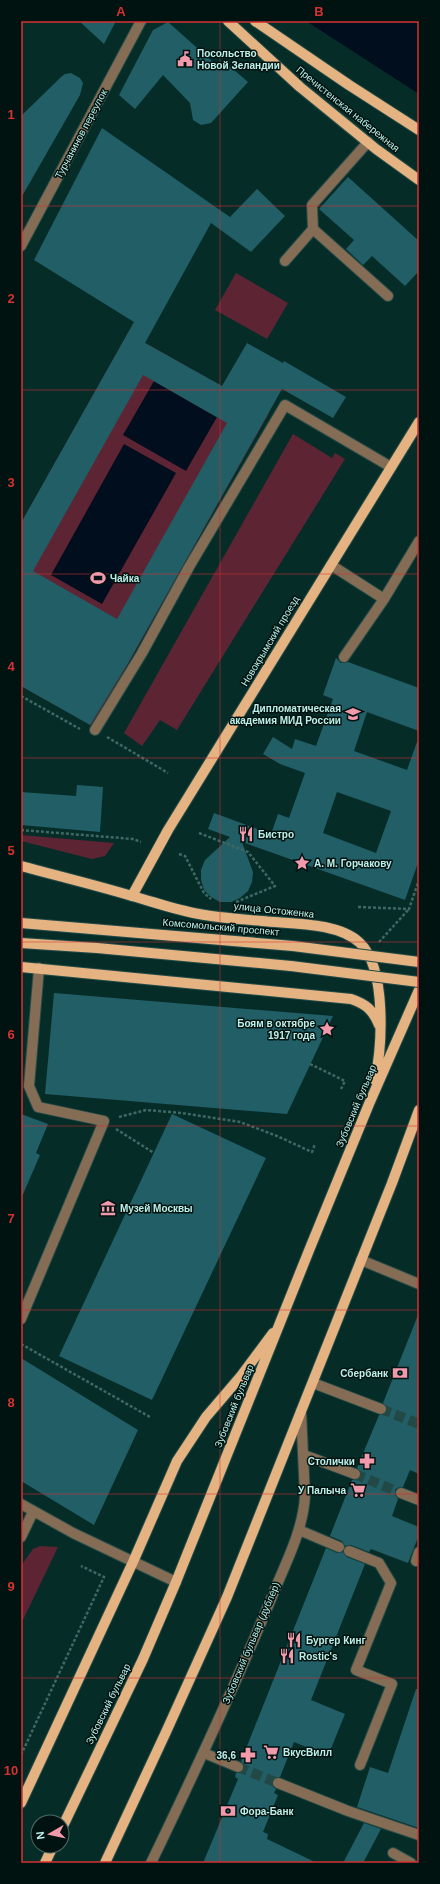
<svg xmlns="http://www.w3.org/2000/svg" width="440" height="1884" font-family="Arial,sans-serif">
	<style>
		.green { fill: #5d2534 }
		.water { fill: #000e1d }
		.building { fill: #215e66; fill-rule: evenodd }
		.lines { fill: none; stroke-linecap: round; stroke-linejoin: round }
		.minor-tunnel { stroke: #224945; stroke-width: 10; stroke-dasharray: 10 5; stroke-linecap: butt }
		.minor-casing { stroke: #234b47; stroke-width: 12 }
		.major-casing { stroke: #234b47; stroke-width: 12 }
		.path { stroke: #3e6863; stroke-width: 2.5; stroke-dasharray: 3 2; stroke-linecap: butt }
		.minor { stroke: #846c55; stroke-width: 10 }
		.major { stroke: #e5b382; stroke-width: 10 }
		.major-bridge-casing { stroke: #234b47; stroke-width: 12; stroke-linecap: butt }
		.major-bridge { stroke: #e5b382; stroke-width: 10 }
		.grid { fill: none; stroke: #d53232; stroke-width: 1; stroke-opacity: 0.55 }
		.labels { text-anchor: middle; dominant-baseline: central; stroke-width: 3; stroke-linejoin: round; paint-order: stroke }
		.poi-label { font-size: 10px; font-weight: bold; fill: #bef0e9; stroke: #001310; text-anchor: start }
		.street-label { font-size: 10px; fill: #bef0e9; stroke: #001310 }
		.neatline { fill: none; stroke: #d53232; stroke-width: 1.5 }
		.grid-label { font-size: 13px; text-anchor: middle; font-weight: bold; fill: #d53232 }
	</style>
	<rect width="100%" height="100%" fill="#062c28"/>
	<path class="green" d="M236 273 288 303 267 339 215 310Z
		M128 333 269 413 93 726 21 686V523Z
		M293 434 332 458 335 453 345 459 177 730 160 720 142 746 124 733Z
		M21 835 114 843 105 856 92 859 21 841Z
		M40 1546 58 1547 21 1624V1566L33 1549Z"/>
	<path class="water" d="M306 21H419V94Z
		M154 381 217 417 186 471 123 435Z
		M124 444 176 473 102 604 51 575Z"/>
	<path class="building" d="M79 21H116L104 44Z
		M168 22 222 70 227 64 248 82 211 123 201 125 193 120 190 103 163 75 135 109 119 95 153 30Z
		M71 73 80 78 83 83 80 95 21 198V116L61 77 65 74Z
		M102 128 230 217 257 189 285 216 251 252 211 223 145 343 222 386 247 343 283 363 284 361 346 397 333 418 282 389 128 663 90 725 21 686V523L134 322 34 260ZM143 375 227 423 117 619 33 571Z
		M348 177 419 241V271L405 286 372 256 363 265 346 249 354 240 319 209Z
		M336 658 341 663 348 662 419 688V731L367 712 354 751 407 770 417 742H419V860L405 900 242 842 253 872 252 882 248 891 240 898 231 902H220L211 897 204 890 201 880V870L205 860 230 837 208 829 214 813 271 834 278 814 289 818 305 773 280 764 263 754 273 737 292 749 295 739 316 746 333 699 323 695ZM337 792 391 811 376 853 323 833Z
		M77 785 103 787 100 832 21 825V792L76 796Z
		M54 993 333 1016 287 1114 45 1094Z
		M21 1114 48 1124 36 1153 40 1155 21 1199Z
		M172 1114 266 1158 152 1400 59 1356Z
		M418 1315 419 1474 410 1470 403 1487 397 1488 395 1490V1494L398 1499 392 1516 419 1527V1535L408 1563 371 1549 369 1552 351 1545 345 1546 342 1541 330 1536 352 1480H356L361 1477V1473L357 1468 379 1415H382L387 1412V1408L383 1403Z
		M21 1358 138 1430 94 1525 21 1481Z
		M326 1548 337 1553 343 1552 347 1557 365 1564 311 1700 345 1714 328 1756 294 1742 280 1777 274 1778 272 1781 273 1787 276 1789 274 1793 278 1795 263 1832 268 1834 267 1839 317 1863H203L238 1779 235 1777 236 1773 242 1772 244 1769V1766L241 1761Z
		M416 1689H419V1828L357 1807 370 1767 388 1773Z
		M364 1823 381 1829 363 1863H343Z"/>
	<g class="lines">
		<path class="minor-tunnel" d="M381 1409 419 1424
			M355 1474 401 1493
			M238 1767 278 1783"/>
		<g class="minor-casing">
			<path id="minor" d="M368 142 312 205 313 229 388 296
				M21 246 141 21
				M285 261 313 229
				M331 565 384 599
				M344 657 384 599 419 541
				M95 730 142 653 189 567 285 405 391 467
				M361 1260 419 1284
				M21 1319 104 1121 38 1107 29 1086 39 968
				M313 1383 381 1409
				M304 1455 355 1474
				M401 1493 419 1500
				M21 1504 73 1533 176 1582
				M299 1530 339 1547
				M21 1537 33 1512
				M349 1551 379 1563 391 1583 356 1670 392 1684 360 1765
				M416 1561 419 1552
				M204 1753 238 1767
				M278 1783 348 1811 419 1835
				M393 1853 411 1863
				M151 1863C193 1776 234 1688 271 1599 284 1566 303 1532 305 1496L301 1411"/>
		</g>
		<g class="major-casing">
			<path id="major" d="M228 21 300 87 376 149 419 180
				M255 21 349 85 419 130
				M21 866C58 876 95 885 132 896 154 902 176 910 199 914 220 918 241 919 262 921 292 924 338 922 360 943 387 969 382 1047 375 1080
				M132 896 168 830 419 422
				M21 943 97 948 291 966
				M21 967 351 999C366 1004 373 1010 379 1025
				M21 1803 133 1562 177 1461 206 1417 241 1376 273 1333
				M62 1828 143 1659 176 1582 310 1248 369 1104 419 990
				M45 1863 53 1846
				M105 1863 166 1732 227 1597 392 1183 419 1110"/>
		</g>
		<path class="path" d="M21 696 80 729
			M107 737 168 773
			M21 830 133 839 141 842
			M199 833 248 852 275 886 236 902
			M179 854 185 856 204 893 211 899
			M358 907 409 909 419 880
			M379 942 409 909
			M310 1064 345 1081 341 1089
			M119 1117 146 1110 182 1113 240 1122 277 1136 312 1152 315 1144
			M116 1129 154 1153
			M21 1344 150 1417
			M21 1755 104 1577 81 1566"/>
		<use href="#minor" class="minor"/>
		<use href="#major" class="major"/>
		<g class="major-bridge-casing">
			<path id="major-bridge" d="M21 923 293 946 419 962
				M291 966 419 982"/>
		</g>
		<use href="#major-bridge" class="major-bridge"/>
	</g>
	<path class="grid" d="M220 21V1863M21 206H419M21 390H419M21 574H419M21 758H419M21 942H419M21 1126H419M21 1310H419M21 1494H419M21 1678H419"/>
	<defs>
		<g id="civic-bare" transform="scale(1.2)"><path d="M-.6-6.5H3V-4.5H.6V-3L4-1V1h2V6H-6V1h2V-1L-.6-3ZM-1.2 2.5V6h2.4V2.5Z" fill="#f29aac" stroke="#001310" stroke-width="2.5" paint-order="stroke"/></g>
		<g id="stadium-bare" transform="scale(1.2)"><path d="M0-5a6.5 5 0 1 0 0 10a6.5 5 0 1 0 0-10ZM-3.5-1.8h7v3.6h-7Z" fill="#f29aac" stroke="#001310" stroke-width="2.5" paint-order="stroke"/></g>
		<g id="university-bare" transform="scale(1.2)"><path d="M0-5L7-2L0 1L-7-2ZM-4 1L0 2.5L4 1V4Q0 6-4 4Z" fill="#f29aac" stroke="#001310" stroke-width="2.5" paint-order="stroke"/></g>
		<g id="restaurant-bare" transform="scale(1.2)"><path d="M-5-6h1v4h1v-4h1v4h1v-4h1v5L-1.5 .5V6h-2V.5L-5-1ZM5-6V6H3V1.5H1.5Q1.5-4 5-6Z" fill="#f29aac" stroke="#001310" stroke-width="2.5" paint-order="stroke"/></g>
		<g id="sight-bare" transform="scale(1.2)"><path d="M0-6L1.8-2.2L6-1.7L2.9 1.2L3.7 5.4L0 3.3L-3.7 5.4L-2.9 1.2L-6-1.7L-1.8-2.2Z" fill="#f29aac" stroke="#001310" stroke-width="2.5" paint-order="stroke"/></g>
		<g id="museum-bare" transform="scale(1.2)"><path d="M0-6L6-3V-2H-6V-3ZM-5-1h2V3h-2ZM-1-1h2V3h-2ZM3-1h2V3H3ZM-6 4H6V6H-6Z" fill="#f29aac" stroke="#001310" stroke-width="2.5" paint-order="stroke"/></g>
		<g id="bank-bare" transform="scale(1.2)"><path d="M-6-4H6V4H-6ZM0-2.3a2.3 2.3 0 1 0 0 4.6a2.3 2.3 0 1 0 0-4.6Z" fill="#f29aac" stroke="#001310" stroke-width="2.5" paint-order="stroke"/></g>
		<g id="pharmacy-bare" transform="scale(1.2)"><path d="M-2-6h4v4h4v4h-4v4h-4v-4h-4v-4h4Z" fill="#f29aac" stroke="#001310" stroke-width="2.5" paint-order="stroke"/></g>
		<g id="supermarket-bare" transform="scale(1.2)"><path d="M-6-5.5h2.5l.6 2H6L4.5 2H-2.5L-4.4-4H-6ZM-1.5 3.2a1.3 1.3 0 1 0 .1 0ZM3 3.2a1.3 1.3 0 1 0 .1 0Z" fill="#f29aac" stroke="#001310" stroke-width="2.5" paint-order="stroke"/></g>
	</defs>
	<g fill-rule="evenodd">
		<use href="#civic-bare" x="185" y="59"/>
		<use href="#stadium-bare" x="98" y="578"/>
		<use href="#university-bare" x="353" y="714"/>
		<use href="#restaurant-bare" x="246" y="834"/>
		<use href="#sight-bare" x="302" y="863"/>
		<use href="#sight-bare" x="327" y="1029"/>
		<use href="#museum-bare" x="108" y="1208"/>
		<use href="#bank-bare" x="400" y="1373"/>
		<use href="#pharmacy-bare" x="367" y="1461"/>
		<use href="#supermarket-bare" x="358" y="1490"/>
		<use href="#restaurant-bare" x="294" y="1640"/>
		<use href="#restaurant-bare" x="287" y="1656"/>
		<use href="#supermarket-bare" x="271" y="1752"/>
		<use href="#pharmacy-bare" x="248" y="1755"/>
		<use href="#bank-bare" x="228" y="1811"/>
	</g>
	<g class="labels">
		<g class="poi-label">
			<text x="197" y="53">Посольство<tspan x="197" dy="12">Новой Зеландии</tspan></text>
			<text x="110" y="578">Чайка</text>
			<text x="341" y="708" text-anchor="end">Дипломатическая<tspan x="341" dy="12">академия МИД России</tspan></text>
			<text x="258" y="834">Бистро</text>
			<text x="314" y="863">А. М. Горчакову</text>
			<text x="315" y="1023" text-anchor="end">Боям в октябре<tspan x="315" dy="12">1917 года</tspan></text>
			<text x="120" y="1208">Музей Москвы</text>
			<text x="388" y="1373" text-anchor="end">Сбербанк</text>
			<text x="355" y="1461" text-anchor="end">Столички</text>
			<text x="346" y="1490" text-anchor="end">У Палыча</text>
			<text x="306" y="1640">Бургер Кинг</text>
			<text x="299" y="1656">Rostic's</text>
			<text x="283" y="1752">ВкусВилл</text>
			<text x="236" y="1755" text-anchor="end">36,6</text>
			<text x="240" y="1811">Фора-Банк</text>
		</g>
		<g class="street-label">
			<text transform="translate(348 109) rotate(39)">Пречистенская набережная</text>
			<text transform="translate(81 134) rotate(-62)">Турчанинов переулок</text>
			<text transform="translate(270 641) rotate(-59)">Новокрымский проезд</text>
			<text transform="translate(274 910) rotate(6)">улица Остоженка</text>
			<text transform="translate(221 927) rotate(5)">Комсомольский проспект</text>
			<text transform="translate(356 1106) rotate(-67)">Зубовский бульвар</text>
			<text transform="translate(234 1406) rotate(-68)">Зубовский бульвар</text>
			<text transform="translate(251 1643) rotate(-67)">Зубовский бульвар (дублёр)</text>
			<text transform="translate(108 1704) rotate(-64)">Зубовский бульвар</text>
		</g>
	</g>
	<rect width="440" height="1884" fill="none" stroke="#001310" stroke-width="44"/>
	<g transform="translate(50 1834) rotate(261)"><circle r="19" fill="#001310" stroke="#4c6b67"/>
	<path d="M0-3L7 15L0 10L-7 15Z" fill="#f29aac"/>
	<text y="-6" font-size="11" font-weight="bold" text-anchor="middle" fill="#bef0e9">N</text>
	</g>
	<rect x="22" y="22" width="396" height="1840" class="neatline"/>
	<g class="grid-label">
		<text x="121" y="16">A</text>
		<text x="319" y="16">B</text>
		<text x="11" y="119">1</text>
		<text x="11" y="303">2</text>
		<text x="11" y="487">3</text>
		<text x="11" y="671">4</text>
		<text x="11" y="855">5</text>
		<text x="11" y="1039">6</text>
		<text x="11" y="1223">7</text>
		<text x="11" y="1407">8</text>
		<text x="11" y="1591">9</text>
		<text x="11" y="1775">10</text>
	</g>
</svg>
